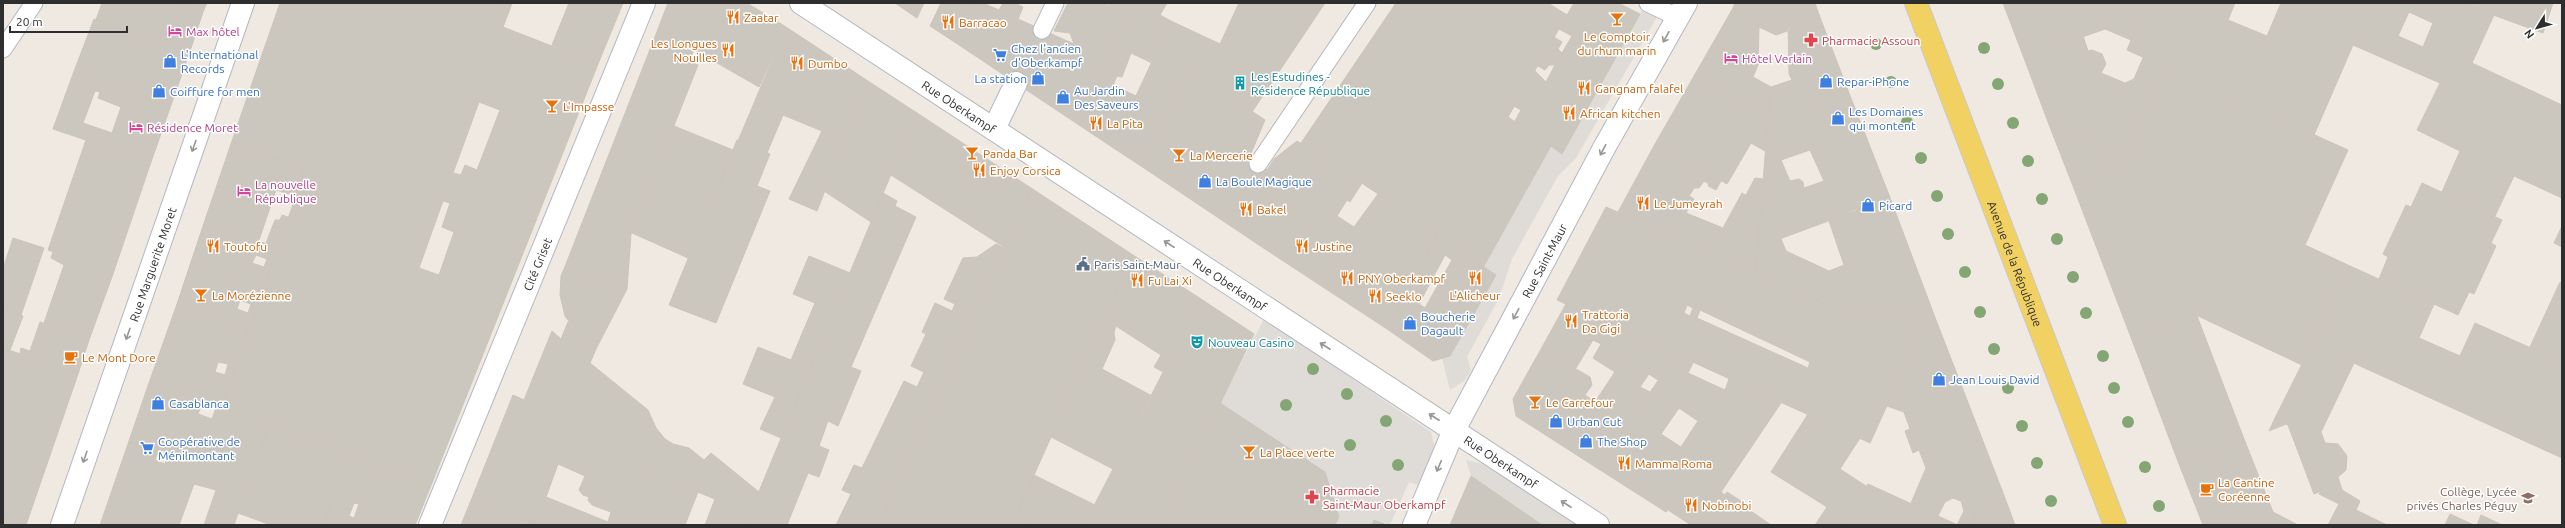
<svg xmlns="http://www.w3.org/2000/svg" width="2565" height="528" font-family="Ubuntu,sans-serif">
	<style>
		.plaza { fill: #dfdcd8 }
		.building { fill: #cbc7bf; stroke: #cbc5ba; fill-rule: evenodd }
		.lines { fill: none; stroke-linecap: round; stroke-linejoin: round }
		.lane-casing { stroke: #b4b7c1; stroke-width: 19 }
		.street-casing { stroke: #b4b7c1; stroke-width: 24 }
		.secondary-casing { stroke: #b4b7c1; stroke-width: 24 }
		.primary-casing { stroke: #c9c9c9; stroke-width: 24 }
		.lane { stroke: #fff; stroke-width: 17 }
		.street { stroke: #fff; stroke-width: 22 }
		.secondary { stroke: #fff; stroke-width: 22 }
		.primary { stroke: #f2d163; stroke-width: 22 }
		.tree { fill: #84a574 }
		.oneway { stroke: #969696 }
		.labels { text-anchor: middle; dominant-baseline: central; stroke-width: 3; stroke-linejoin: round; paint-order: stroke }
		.food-label { font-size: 12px; fill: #c56008; stroke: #fff; text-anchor: start }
		.hotel-label { font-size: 12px; fill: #b23c85; stroke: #fff; text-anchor: start }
		.health-label { font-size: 12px; fill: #be3a42; stroke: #fff; text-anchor: start }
		.shop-label { font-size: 12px; fill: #366cbe; stroke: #fff; text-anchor: start }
		.culture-label { font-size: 12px; fill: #0d838f; stroke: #fff; text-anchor: start }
		.street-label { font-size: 12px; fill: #2e2e2e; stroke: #fff }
		.service-label { font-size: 12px; fill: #4e5e75; stroke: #fff; text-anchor: start }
		.education-label { font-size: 12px; fill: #785e54; stroke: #fff; text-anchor: end }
	</style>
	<rect width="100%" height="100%" fill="#efe9e1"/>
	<path class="plaza" d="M1646 3H1665L1576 158 1558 176 1512 259 1499 298 1467 357 1471 370 1468 376 1463 382 1450 390 1442 358 1450 356 1496 275 1484 266 1551 147 1562 154Z
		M1264 319 1431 432 1435 448 1419 485 1409 482 1390 525H1335L1339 517 1325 472 1220 403Z
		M1466 460 1483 464 1577 525H1542L1471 476Z"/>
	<path class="building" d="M102 3H176L203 12 190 51 96 20Z
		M176 3H207L203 12Z
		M280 3H494L510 9 503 27 598 64 430 488 348 457 349 453 222 407 305 170 232 141ZM479 102 500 110 477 170 465 165 461 175 453 173ZM443 201 450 203 442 227 454 232 439 275 419 268Z
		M494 3H512L510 9Z
		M569 3H623L598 64 552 45Z
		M668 3H747L786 27 759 87 658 29Z
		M895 3H924L917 18Z
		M941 3H975L956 43 930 26Z
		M975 3H983L999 10 1003 3H1015L1023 7 1018 19 1074 44 1070 33 1054 31 1068 3H1102L1131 16 1079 125 956 43Z
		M1105 3H1137L1131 16Z
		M1137 3H1167L1160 15 1171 21 1152 63 1131 53 1122 77 1117 76 1113 85 1136 96 1112 147 1079 125Z
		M1239 3H1325L1252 112 1190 70 1144 168 1112 147 1171 21 1220 44Z
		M1396 3H1548L1567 15 1508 117 1551 146 1484 266 1404 211 1301 143Z
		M1574 3H1618L1640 14 1562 154 1515 121 1521 110 1514 106 1535 71 1546 82 1555 65H1549L1545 70 1538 66 1554 37 1562 42 1558 49 1562 53 1572 36 1559 29Z
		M1735 3H1815L1818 12 1788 23 1790 30 1776 35 1759 27 1762 23 1733 8Z
		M2003 3H2146L2131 40 2105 29 2024 58Z
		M2146 3H2235L2228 20 2267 36 2281 3H2460L2494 15 2472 63 2562 105V198L2514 176 2495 216 2442 192 2460 151 2417 130 2440 83 2353 45 2314 135 2127 50ZM2409 12 2433 23 2423 47 2398 36Z
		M2460 3H2553L2543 33Z
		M1733 8 1762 23 1759 27 1758 65 1753 77 1771 87 1768 118 1694 76Z
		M1818 12 1847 88 1768 118 1771 87 1792 80 1789 74 1788 23Z
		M94 19 190 51 170 108 73 74Z
		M786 27 868 81 817 211 789 199 822 131 783 115 767 153 738 141Z
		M658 29 694 50 689 61 698 65 631 234 627 289 566 264Z
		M2083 36 2088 51 2092 50 2102 54 2106 64 2101 73 2125 83 2134 79 2143 58 2166 68 2126 158 2048 122 2024 58Z
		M2166 68 2348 150 2305 245 2350 266 2302 365 2198 316 2132 340 2073 186 2124 167 2128 159 2126 158Z
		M1190 70 1265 120 1249 158 1267 170 1274 159 1297 141 1324 158 1265 249 1144 168Z
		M73 74 170 108 151 162 53 129ZM95 91 100 92 98 98 121 107 112 133 83 123Z
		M1694 76 1768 118 1765 151 1751 143 1727 184 1655 144Z
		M868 81 917 113 871 222 824 191Z
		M1847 88 1889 195 1857 208 1858 210 1758 247 1768 118ZM1810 150 1824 181 1804 188 1803 182 1799 179 1790 181 1781 160Z
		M917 113 1031 188 1004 247 891 175Z
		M2048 122 2128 159 2124 167 2073 186Z
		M674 126 733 150 688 258 632 233Z
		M86 140 151 162 113 274 48 250Z
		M737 140 770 154 757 186 770 191 716 323 669 305Z
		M232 141 305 170 296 196 276 190 259 240 205 220Z
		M1655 144 1721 181 1716 190 1708 186 1709 184 1704 181 1699 188H1694L1689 196 1694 199 1686 213 1723 228 1742 193 1761 204 1756 271 1618 212Z
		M1324 158 1362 183 1350 202 1347 200 1337 216 1354 227 1378 194 1437 234 1387 329 1265 249Z
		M1755 178 1763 179 1761 204 1746 195Z
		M2422 183 2502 220 2491 243 2496 246 2474 294 2469 292 2458 315 2379 279 2388 257 2383 254 2406 205 2411 207Z
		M1031 188 1133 255 1016 515 1020 517 1016 525H879Z
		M883 193 897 201 895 206 916 217 851 367 861 371 838 426 828 421 819 446 829 450 819 477 808 473 787 525H745Z
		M1889 195 1936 320 1924 324 1872 302 1862 322 1756 271 1758 247 1781 239 1786 251 1829 271 1844 265 1829 221Z
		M1606 207 1756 271 1862 322 1872 302 1924 324 1870 443 1557 300ZM1687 305 1693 308 1690 316 1684 313ZM1700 310 1810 362 1808 368 1697 318Z
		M282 215 288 217 277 248 266 243 275 220H280Z
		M205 220 277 248 264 288 191 262ZM256 255 267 259 264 267 252 263Z
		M2562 226V247L2554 243Z
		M1437 234 1496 275 1450 356 1433 361 1387 329ZM1445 255 1452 260 1425 308 1419 304Z
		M13 238 44 248 21 315 3 309V269Z
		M996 244 1004 248 879 525H836L851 494 842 490 854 465 862 468 904 381 917 387 924 372 911 366 926 334 922 332 935 303 952 311 955 304 944 299 963 258 977 257Z
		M53 252 113 274 89 340 44 323 64 265 51 258Z
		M1133 255 1201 299 1163 372 1154 367 1161 355 1116 326 1114 332 1115 340 1102 369 1152 396 1113 469 1051 437Z
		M809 256 850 273 781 438 760 429 775 397 743 384 758 347 791 360 815 303 793 294Z
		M191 262 264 288 249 330 177 304ZM240 300 251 304 248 313 237 309Z
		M566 264 627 289 596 349 580 337 565 316 560 295 561 276Z
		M2350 266 2434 304 2419 338 2460 356 2475 323 2562 362V458L2312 344Z
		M2560 282 2562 283V362L2530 347Z
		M1201 299 1254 334 1161 525H1084Z
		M177 304 249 330 222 407 150 380ZM218 362 228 364 225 375 215 372Z
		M1566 304 1638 337 1615 372 1593 358 1601 344 1593 340 1576 368 1541 349Z
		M3 309 23 316 10 350 3 348Z
		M2197 316 2244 439 2179 464 2132 340Z
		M1936 320 2005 498 1979 508 1971 525H1957L1964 511 1961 501 1953 498 1945 502 1938 516 1911 503 1926 468 1919 450 1913 453 1905 431 1910 429 1904 412 1887 406 1924 324Z
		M40 322 89 340 78 374 20 353 21 348 30 351Z
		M568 322 580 337 596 349 590 363 648 410 656 428 665 439 673 444 689 448 704 460 711 453 759 492 745 525H705L715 499 505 415 513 395 524 400 552 331 561 339Z
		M1638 337 1676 355 1658 380 1649 374 1640 387 1650 392 1597 468 1516 416 1513 399 1541 349 1590 377 1592 385 1585 395 1595 402Z
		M2312 344 2354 363 2321 432 2325 443 2338 444 2347 456 2346 470 2338 477 2342 490 2360 501 2356 510 2387 525H2328L2339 504 2319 494 2321 491 2314 494 2288 425 2275 418Z
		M3 348 78 374 26 525 3 517Z
		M1676 355 1693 363 1688 373 1725 390 1729 379 1752 390 1666 512 1597 468ZM1679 408 1698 421 1681 447 1661 434Z
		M150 380 203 400 198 414 212 419 217 405 269 424 234 525H204L216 490 194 484 179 525H100ZM159 450 168 452 165 464 155 460Z
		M1752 390 1781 403 1721 492 1725 495 1727 492 1744 503 1742 505 1771 525H1691L1668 510Z
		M1220 403 1325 472 1339 517 1335 525H1161Z
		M1808 414 1860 438 1840 469 1866 486 1841 525H1815L1827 507 1771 472Z
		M505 415 698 492 685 525H539L472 498ZM558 464 585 476 579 490 583 495 589 497 588 500 592 505 611 512 608 522 546 497Z
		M2275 418 2286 424 2269 431Z
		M269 424 349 453 323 525H271L238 513Z
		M2244 439 2273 512 2298 525H2203L2179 464Z
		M348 457 430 488 415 525H323ZM354 503 359 504 354 518 349 516Z
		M1034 475 1095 505 1084 525H1034L1016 515Z
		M1471 476 1542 525H1450Z
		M1868 484 1938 516 1958 525H1841Z
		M472 498 539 525H461Z
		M2005 498 2015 525H1971L1979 508Z
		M2450 514 2474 525H2445Z
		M2481 515 2502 525H2477Z
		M3 517 26 525H3Z
		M1020 517 1034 525H1016Z
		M1374 520 1384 524 1383 525H1372Z"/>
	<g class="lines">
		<g class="lane-casing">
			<path id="lane" d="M1648 3 1677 17
				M1042 30 1055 3
				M3 49 34 3
				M1258 164 1367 3"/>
		</g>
		<g class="street-casing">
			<g id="street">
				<path d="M994 129 1016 83"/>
				<path id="s1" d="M62 525 243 3"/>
				<path id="s2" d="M430 525 644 3"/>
				<path id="s3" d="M1414 525 1454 430 1604 148 1686 3"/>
			</g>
		</g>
		<g class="secondary-casing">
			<g id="secondary">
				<path id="s4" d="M801 3 1598 525"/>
			</g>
		</g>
		<g class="primary-casing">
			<g id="primary">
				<path id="s5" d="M1916 3 2115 525"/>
			</g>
		</g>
		<use href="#lane" class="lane"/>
		<use href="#street" class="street"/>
		<use href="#secondary" class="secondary"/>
		<use href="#primary" class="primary"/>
	</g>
	<g class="tree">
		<circle cx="1876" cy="44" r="6"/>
		<circle cx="1984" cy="48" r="6"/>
		<circle cx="1891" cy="82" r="6"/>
		<circle cx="1998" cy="84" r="6"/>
		<circle cx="1907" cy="122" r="6"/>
		<circle cx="2013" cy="123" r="6"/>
		<circle cx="1921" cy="158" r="6"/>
		<circle cx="2028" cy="161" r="6"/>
		<circle cx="1937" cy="196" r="6"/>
		<circle cx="2042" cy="199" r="6"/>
		<circle cx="1948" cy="234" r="6"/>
		<circle cx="2057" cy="239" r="6"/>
		<circle cx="1965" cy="272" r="6"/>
		<circle cx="2073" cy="277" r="6"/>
		<circle cx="1980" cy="312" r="6"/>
		<circle cx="2086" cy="313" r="6"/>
		<circle cx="1994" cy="349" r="6"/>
		<circle cx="2103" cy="356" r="6"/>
		<circle cx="1313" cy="369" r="6"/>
		<circle cx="2008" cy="388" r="6"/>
		<circle cx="2114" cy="388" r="6"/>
		<circle cx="1347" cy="394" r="6"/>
		<circle cx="1286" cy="405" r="6"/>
		<circle cx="1386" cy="421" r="6"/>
		<circle cx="2128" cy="422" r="6"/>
		<circle cx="2022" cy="426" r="6"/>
		<circle cx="1350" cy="445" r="6"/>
		<circle cx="2037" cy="463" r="6"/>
		<circle cx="1398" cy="465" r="6"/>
		<circle cx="2145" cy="467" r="6"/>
		<circle cx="2051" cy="501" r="6"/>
		<circle cx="2159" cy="506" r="6"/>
	</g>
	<defs><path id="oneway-shaft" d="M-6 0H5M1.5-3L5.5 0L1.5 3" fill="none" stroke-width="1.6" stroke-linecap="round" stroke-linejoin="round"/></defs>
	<g class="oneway">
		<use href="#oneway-shaft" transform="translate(1666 37) rotate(119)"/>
		<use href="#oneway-shaft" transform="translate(194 146) rotate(109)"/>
		<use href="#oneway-shaft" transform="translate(1603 150) rotate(118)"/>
		<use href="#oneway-shaft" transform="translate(1169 244) rotate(-147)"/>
		<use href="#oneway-shaft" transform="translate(1516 314) rotate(118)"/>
		<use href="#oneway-shaft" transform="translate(128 334) rotate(109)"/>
		<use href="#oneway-shaft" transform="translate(1325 346) rotate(-147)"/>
		<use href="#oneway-shaft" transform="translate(1434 417) rotate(-147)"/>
		<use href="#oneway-shaft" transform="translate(85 457) rotate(109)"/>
		<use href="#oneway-shaft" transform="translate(1439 466) rotate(113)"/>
		<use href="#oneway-shaft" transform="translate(1566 504) rotate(-147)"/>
	</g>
	<defs>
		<g id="restaurant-bare" transform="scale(1.08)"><path d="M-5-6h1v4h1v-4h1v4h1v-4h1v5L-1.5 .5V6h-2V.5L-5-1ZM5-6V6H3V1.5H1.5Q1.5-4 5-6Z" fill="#e8710a" stroke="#fff" stroke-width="2.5" paint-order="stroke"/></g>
		<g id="bar-bare" transform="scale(1.08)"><path d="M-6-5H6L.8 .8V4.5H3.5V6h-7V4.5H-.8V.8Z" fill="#e8710a" stroke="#fff" stroke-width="2.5" paint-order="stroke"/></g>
		<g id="hotel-bare" transform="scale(1.08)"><path d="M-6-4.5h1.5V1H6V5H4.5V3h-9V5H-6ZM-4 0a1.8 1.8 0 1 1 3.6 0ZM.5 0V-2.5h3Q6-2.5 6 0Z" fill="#d1479c" stroke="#fff" stroke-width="2.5" paint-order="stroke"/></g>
		<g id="pharmacy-bare" transform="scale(1.08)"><path d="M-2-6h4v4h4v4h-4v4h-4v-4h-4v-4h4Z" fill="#e0444e" stroke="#fff" stroke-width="2.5" paint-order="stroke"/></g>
		<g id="supermarket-bare" transform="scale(1.08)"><path d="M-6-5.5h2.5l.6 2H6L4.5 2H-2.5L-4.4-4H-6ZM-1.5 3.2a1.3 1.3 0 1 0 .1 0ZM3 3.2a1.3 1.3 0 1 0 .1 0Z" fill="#3f7fe0" stroke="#fff" stroke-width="2.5" paint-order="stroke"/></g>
		<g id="shop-bare" transform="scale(1.08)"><path d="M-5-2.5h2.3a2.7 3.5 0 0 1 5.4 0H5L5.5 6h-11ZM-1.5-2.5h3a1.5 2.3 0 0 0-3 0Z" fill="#3f7fe0" stroke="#fff" stroke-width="2.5" paint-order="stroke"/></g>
		<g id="building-bare" transform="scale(1.08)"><path d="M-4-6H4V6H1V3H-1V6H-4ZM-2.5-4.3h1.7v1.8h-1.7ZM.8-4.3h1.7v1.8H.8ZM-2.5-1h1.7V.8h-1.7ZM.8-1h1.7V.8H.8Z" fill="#0f9aa8" stroke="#fff" stroke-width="2.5" paint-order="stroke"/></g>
		<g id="civic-bare" transform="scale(1.08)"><path d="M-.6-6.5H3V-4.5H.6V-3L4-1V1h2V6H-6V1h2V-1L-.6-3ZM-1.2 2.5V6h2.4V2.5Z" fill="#5c6f8a" stroke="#fff" stroke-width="2.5" paint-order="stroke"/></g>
		<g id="theatre-bare" transform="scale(1.08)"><path d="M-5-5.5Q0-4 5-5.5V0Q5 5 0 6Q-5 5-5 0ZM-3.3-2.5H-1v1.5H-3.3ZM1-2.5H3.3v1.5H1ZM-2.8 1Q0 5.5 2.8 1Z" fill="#0f9aa8" stroke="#fff" stroke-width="2.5" paint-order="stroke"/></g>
		<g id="cafe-bare" transform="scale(1.08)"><path d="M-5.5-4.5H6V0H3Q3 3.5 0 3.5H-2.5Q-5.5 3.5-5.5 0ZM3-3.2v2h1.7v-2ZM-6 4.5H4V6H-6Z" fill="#e8710a" stroke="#fff" stroke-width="2.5" paint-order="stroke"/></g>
		<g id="school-bare" transform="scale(1.08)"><path d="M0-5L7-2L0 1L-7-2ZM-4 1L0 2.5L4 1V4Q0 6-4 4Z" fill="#8d6e63" stroke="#fff" stroke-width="2.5" paint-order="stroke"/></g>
	</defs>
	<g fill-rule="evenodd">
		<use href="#restaurant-bare" x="733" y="17"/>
		<use href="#bar-bare" x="1617" y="19"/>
		<use href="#restaurant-bare" x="948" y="22"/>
		<use href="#hotel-bare" x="175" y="31"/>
		<use href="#pharmacy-bare" x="1811" y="40"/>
		<use href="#restaurant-bare" x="728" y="50"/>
		<use href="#supermarket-bare" x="1000" y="55"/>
		<use href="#hotel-bare" x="1731" y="58"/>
		<use href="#shop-bare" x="170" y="61"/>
		<use href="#restaurant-bare" x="797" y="63"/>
		<use href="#shop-bare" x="1038" y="78"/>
		<use href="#shop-bare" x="1826" y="81"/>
		<use href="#building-bare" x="1240" y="83"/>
		<use href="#restaurant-bare" x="1584" y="88"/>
		<use href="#shop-bare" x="159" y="91"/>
		<use href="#shop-bare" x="1063" y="97"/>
		<use href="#bar-bare" x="552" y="106"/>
		<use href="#restaurant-bare" x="1569" y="113"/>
		<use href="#shop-bare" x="1838" y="118"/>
		<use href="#restaurant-bare" x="1096" y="123"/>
		<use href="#hotel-bare" x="136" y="127"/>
		<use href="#bar-bare" x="972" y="153"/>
		<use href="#bar-bare" x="1179" y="155"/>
		<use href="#restaurant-bare" x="979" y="170"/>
		<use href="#shop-bare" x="1205" y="181"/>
		<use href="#hotel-bare" x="244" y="191"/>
		<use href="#restaurant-bare" x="1643" y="203"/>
		<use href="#shop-bare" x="1868" y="205"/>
		<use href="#restaurant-bare" x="1246" y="209"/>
		<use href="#restaurant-bare" x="213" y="246"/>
		<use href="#restaurant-bare" x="1302" y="246"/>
		<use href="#civic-bare" x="1083" y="264"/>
		<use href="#restaurant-bare" x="1347" y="278"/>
		<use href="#restaurant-bare" x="1475" y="278"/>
		<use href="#restaurant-bare" x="1137" y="280"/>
		<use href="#bar-bare" x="201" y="295"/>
		<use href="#restaurant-bare" x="1375" y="296"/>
		<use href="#restaurant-bare" x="1571" y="321"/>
		<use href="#shop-bare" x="1410" y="323"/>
		<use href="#theatre-bare" x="1197" y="342"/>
		<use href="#cafe-bare" x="71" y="357"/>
		<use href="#shop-bare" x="1939" y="379"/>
		<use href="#bar-bare" x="1535" y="402"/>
		<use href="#shop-bare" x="158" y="403"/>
		<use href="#shop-bare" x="1556" y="421"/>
		<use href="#shop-bare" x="1586" y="441"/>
		<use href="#supermarket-bare" x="147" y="448"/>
		<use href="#bar-bare" x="1249" y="452"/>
		<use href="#restaurant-bare" x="1624" y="463"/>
		<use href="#cafe-bare" x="2207" y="489"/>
		<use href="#pharmacy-bare" x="1312" y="497"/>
		<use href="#school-bare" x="2528" y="498"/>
		<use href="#restaurant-bare" x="1691" y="505"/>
	</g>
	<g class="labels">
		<g class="food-label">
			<text x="744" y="17">Zaatar</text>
			<text x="959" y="22">Barracao</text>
			<text x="1617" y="36" text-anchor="middle">Le Comptoir<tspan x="1617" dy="14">du rhum marin</tspan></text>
			<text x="717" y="43" text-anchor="end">Les Longues<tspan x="717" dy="14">Nouilles</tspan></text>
			<text x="808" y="63">Dumbo</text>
			<text x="1595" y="88">Gangnam falafel</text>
			<text x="563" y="106">L'Impasse</text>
			<text x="1580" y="113">African kitchen</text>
			<text x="1107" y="123">La Pita</text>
			<text x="983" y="153">Panda Bar</text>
			<text x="1190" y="155">La Mercerie</text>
			<text x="990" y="170">Enjoy Corsica</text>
			<text x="1654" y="203">Le Jumeyrah</text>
			<text x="1257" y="209">Bakel</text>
			<text x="224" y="246">Toutofu</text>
			<text x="1313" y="246">Justine</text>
			<text x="1358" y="278">PNY Oberkampf</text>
			<text x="1148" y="280">Fu Lai Xi</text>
			<text x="212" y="295">La Morézienne</text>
			<text x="1475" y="295" text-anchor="middle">L'Alicheur</text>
			<text x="1386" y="296">Seeklo</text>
			<text x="1582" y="314">Trattoria<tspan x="1582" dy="14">Da Gigi</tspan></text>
			<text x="82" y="357">Le Mont Dore</text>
			<text x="1546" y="402">Le Carrefour</text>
			<text x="1260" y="452">La Place verte</text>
			<text x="1635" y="463">Mamma Roma</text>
			<text x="2218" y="482">La Cantine<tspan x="2218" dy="14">Coréenne</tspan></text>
			<text x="1702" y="505">Nobinobi</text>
		</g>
		<g class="hotel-label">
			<text x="186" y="31">Max hôtel</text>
			<text x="1742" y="58">Hôtel Verlain</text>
			<text x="147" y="127">Résidence Moret</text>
			<text x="255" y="184">La nouvelle<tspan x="255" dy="14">République</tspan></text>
		</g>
		<g class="health-label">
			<text x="1822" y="40">Pharmacie Assoun</text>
			<text x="1323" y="490">Pharmacie<tspan x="1323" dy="14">Saint-Maur Oberkampf</tspan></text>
		</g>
		<g class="shop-label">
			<text x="1011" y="48">Chez l'ancien<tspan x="1011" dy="14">d'Oberkampf</tspan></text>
			<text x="181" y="54">L'International<tspan x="181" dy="14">Records</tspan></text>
			<text x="1027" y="78" text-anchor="end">La station</text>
			<text x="1837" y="81">Repar-iPhone</text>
			<text x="1074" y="90">Au Jardin<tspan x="1074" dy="14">Des Saveurs</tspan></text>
			<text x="170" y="91">Coiffure for men</text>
			<text x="1849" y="111">Les Domaines<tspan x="1849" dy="14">qui montent</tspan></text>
			<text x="1216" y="181">La Boule Magique</text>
			<text x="1879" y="205">Picard</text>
			<text x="1421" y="316">Boucherie<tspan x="1421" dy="14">Dagault</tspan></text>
			<text x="1950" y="379">Jean Louis David</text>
			<text x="169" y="403">Casablanca</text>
			<text x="1567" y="421">Urban Cut</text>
			<text x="158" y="441">Coopérative de<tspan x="158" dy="14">Ménilmontant</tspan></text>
			<text x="1597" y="441">The Shop</text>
		</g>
		<g class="culture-label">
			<text x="1251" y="76">Les Estudines -<tspan x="1251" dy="14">Résidence République</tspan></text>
			<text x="1208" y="342">Nouveau Casino</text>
		</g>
		<g class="street-label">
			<text stroke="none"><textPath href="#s4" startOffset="189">Rue Oberkampf</textPath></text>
			<text stroke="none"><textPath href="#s3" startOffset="295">Rue Saint-Maur</textPath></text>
			<text stroke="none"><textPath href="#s1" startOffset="276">Rue Marguerite Moret</textPath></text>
			<text stroke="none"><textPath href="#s2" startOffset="282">Cité Griset</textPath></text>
			<text stroke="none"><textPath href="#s5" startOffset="279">Avenue de la République</textPath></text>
			<text stroke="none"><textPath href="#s4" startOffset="513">Rue Oberkampf</textPath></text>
			<text stroke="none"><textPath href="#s4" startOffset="837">Rue Oberkampf</textPath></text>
		</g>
		<g class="service-label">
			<text x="1094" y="264">Paris Saint-Maur</text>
		</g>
		<g class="education-label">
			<text x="2517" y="491">Collège, Lycée<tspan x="2517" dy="14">privés Charles Péguy</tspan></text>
		</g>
	</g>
	<rect width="2565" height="528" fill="none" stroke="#2e2e2e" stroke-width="8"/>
	<g transform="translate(2537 28) rotate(233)" stroke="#ffffff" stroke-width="3" paint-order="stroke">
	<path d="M0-3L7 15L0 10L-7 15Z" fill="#2e2e2e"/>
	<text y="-6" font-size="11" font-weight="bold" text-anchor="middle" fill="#2e2e2e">N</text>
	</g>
	<path d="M10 26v6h117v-6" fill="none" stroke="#2e2e2e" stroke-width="2"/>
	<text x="16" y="26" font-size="12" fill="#2e2e2e" stroke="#ffffff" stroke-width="3" paint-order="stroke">20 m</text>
</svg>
